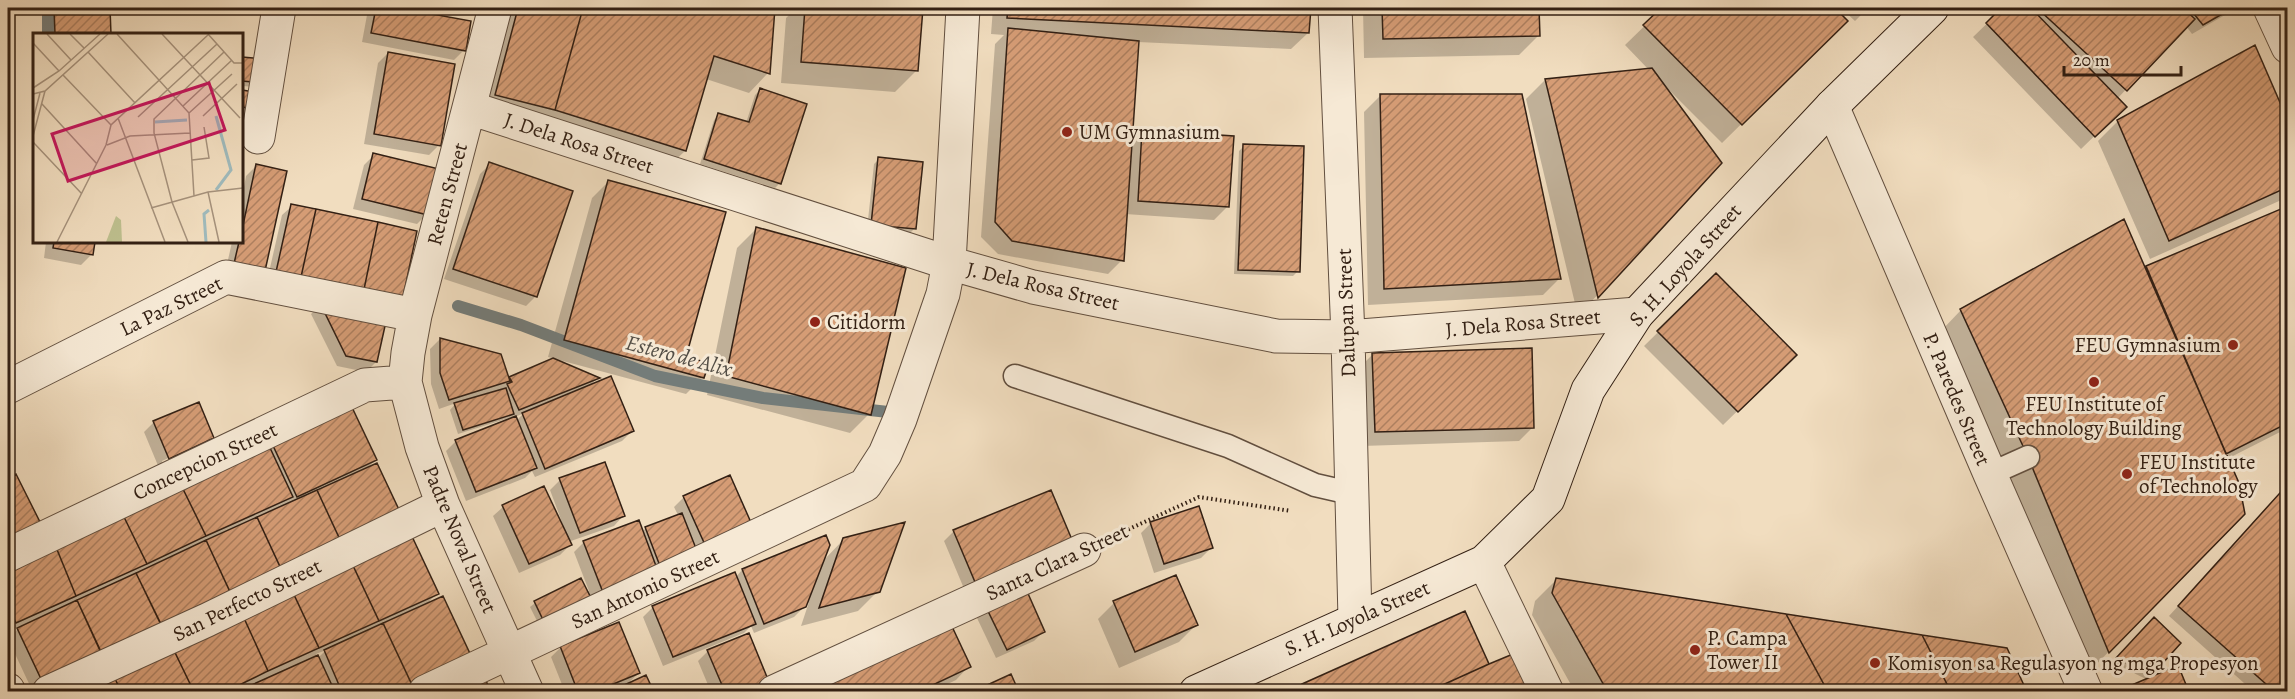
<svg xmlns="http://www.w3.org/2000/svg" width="2295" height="699" font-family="Alegreya,serif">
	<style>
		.shadow { fill: #0003; fill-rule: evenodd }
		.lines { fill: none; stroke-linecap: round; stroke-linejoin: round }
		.stream { stroke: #747c79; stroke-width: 12 }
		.building { fill: url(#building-hatch); stroke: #332014; stroke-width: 1.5 }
		.lane-casing { stroke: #624f3f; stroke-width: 25 }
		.street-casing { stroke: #624f3f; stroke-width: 35 }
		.secondary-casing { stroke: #332014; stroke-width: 35 }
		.path { stroke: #332014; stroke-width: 4; stroke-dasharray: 1.5 3; stroke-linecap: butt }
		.lane { stroke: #f6e9d5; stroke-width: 22 }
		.street { stroke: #f6e9d5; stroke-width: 33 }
		.secondary { stroke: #f6e9d5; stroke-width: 33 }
		.poi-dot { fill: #8f2418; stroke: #f6e9d5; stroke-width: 2 }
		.labels { text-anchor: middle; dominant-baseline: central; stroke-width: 6; stroke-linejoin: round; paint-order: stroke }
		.poi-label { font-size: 21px; fill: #332014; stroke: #f6e9d5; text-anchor: start }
		.street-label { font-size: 21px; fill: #332014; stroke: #f6e9d5 }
		.water-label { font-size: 22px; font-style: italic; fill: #534e46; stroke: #f6e9d5 }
		.inset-river { fill: none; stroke: #9fbabc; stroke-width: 3 }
		.inset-road { fill: none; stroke: #a5917b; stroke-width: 1.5 }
		.view { fill: #c2185b; fill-opacity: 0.15; stroke: #c2185b; stroke-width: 3 }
		.inset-edge { fill: none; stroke: #332014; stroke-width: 3 }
	</style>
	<defs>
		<pattern id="building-hatch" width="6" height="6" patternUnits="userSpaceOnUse" patternTransform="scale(1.5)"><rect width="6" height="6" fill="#d59c75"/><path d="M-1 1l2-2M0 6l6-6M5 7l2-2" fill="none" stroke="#ad7f5f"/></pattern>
	</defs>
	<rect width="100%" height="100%" fill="#f1ddbf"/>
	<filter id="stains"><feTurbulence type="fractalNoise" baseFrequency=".00333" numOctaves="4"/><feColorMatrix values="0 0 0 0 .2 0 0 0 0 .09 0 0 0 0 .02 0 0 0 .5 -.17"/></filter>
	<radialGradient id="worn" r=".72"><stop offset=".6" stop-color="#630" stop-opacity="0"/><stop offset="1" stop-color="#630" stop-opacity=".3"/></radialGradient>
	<path class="shadow" d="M44 8H108L110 34H45Z
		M225 8H261L256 12Z
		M374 8H391L469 22 464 50 454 60 362 42 367 15Z
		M504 8H773L768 73 749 93 706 79 685 151 665 170 476 114Z
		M796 8H921L916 71 895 92 781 83 786 18Z
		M993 8H1309L1308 33 1291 49 1138 42 1130 144 1143 131 1228 206 1214 220 1125 214 1122 260 1108 274 998 254 981 237 995 44 1004 35 991 34Z
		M1363 8H1538V36L1519 55 1364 58Z
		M1663 8H1833L1846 21 1722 143 1667 88 1665 89 1720 162 1578 316 1526 99 1545 80 1649 70 1625 45Z
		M1841 8H1868L1855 21Z
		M2003 8H2233L2225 15 2192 34 2186 26 2117 99 2111 120 2081 149 1973 37Z
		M388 53 439 145 429 155 364 144 378 63Z
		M242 58 265 61 257 87 242 86Z
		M760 90 780 183 775 188 700 164 714 120 719 115 746 123 755 95Z
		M242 92 259 94 247 119 242 118Z
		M1380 96 1559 279 1543 295 1368 305 1364 112Z
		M2118 121 2288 125V197L2150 259 2098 141Z
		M1244 146 1298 271 1293 276 1234 274 1239 151Z
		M374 155 427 214 417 224 353 209 364 165Z
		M879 159 914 229 909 234 867 229 874 164Z
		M490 164 536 296 526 306 444 279 480 174Z
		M256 166 285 172 223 282 232 242H242V198L246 176Z
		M609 181 684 358 703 377 686 394 548 357 592 198Z
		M292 206 386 316 376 362 366 372 337 366 311 314 323 302 265 290 282 215Z
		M2288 208V428L2227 459 2243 514 2088 673 1940 332 1961 310 2145 270Z
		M757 228 869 414 850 433 707 395 737 248Z
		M46 242H94L91 255 81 265 44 258Z
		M1716 275 1795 355 1723 425 1644 346Z
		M440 339 508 380 510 378H597L590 386 632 431 622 441 535 477 532 471 525 478 466 501 446 451 456 441 513 419 512 417 458 434 450 410 456 403 439 409 431 384 430 349ZM524 413 516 421 515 417Z
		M1373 354 1533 427 1519 441 1362 446 1359 368Z
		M154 422 212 438 202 448 159 468 144 432ZM202 442V445L163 464 162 461Z
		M266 443 376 460 367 468 390 526 32 690 8 639 21 626 8 631V576L57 549Z
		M15 476 8 557V480Z
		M560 480 623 516 614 526 568 542 570 545 560 555 519 573 493 516 503 507 544 488 561 526 563 525 550 490Z
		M2288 485V692H2254L2169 616Z
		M684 497 751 527 541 629 530 607 535 603 589 591 574 552 584 542 638 522 642 532 646 528 678 515 674 507Z
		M1151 523 1211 548 1201 558 1154 573 1141 533Z
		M954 531 1071 542 965 591 944 541Z
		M844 539 878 591 858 611 801 626 809 602 794 617 754 633 751 626 744 633 663 666 643 617 653 607 735 578 742 570 822 562Z
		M1556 580 2026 692H1575L1532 615 1535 601Z
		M437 593 426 605 413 692H60ZM326 650 318 658 316 654Z
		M1114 603 1196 625 1179 642 1119 668 1098 619Z
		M987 608 1044 631 1034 641 996 658 977 618Z
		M2154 619 2151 674 2146 679 2113 663Z
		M561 647 639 673 626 685 653 692H565L551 657Z
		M708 651 767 681 757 692H711L698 661Z
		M1487 663 1531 692H1296L1303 685Z
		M969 666 956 680 931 692H796Z"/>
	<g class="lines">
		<path class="stream" d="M48 34V8
			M458 306 521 325 655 376 763 398 897 413"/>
	</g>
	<path class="building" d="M54 8H110L111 34H55Z
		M376 8H399L471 21 466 51 371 33Z
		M518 8H583L555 110 495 95Z
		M583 8H775L770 74 714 56 686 151 555 110Z
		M805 8H923L918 71 801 62Z
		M1008 8H1311L1309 33 1007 18Z
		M1382 8H1539L1540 36 1383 39Z
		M1661 8H1835L1848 21 1742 125 1643 25Z
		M2001 8H2031L2127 107 2095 137 1986 23Z
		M2037 8H2183L2195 19 2127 91Z
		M2189 8H2233L2203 25Z
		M1008 28 1139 41 1124 261 1012 241 995 222Z
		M2255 45 2288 121V187L2169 241 2117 120Z
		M388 52 455 64 441 146 374 134Z
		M242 57 266 59 264 83 242 81Z
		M1652 68 1722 163 1598 298 1545 79Z
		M760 88 807 104 781 184 704 159 718 113 749 122Z
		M242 90 261 93 258 110 242 107Z
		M1380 94H1522L1561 279 1384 289Z
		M1142 130 1234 136 1229 207 1138 201Z
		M1243 144 1304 146 1300 272 1238 270Z
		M373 153 439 169 428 215 362 199Z
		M878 157 923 162 916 229 871 225Z
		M489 162 573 191 537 297 453 269Z
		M256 164 287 171 263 280 232 272 239 242H242V230Z
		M608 180 726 212 686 357 709 363 704 378 564 340Z
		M291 204 316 209 299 286 274 281Z
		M2288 206V423L2226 454 2146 266Z
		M316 209 378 222 362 299 299 286Z
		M2124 219 2239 483 2245 514 2109 653 2028 457 1960 309Z
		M378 222 417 231 401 307 362 299Z
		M756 227 906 268 871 415 726 376Z
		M54 242H95L93 255 53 248Z
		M1716 273 1797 355 1738 412 1657 331Z
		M320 303 387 317 377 362 346 356Z
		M440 338 501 354 510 381 449 400 440 373Z
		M1532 348 1534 428 1375 432 1372 353Z
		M553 358 600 378 519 410 507 384 512 382 509 377Z
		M611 376 634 431 545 469 522 413Z
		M506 388 514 414 463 430 454 403Z
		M349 401 377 460 297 497 269 437Z
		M199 402 214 438 169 459 153 421Z
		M516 416 537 468 476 492 455 440Z
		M264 435 293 497 206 536 183 489Z
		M605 462 625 516 580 533 559 478Z
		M377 463 402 516 342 544 317 490Z
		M16 474 44 530 8 550V478Z
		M730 475 753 527 706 547 683 496Z
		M2288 484V692H2275L2178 606Z
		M544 486 572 545 529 564 502 505Z
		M183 489 206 536 147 564 123 515Z
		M317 490 342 544 282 571 257 517Z
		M1051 490 1073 542 975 582 953 530Z
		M1199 506 1213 548 1164 564 1150 522Z
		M682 513 697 551 660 566 645 527Z
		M123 515 147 564 76 596 56 547Z
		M257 517 282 571 231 594 206 540Z
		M639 520 659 574 604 595 583 541Z
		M905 522 880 592 819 608 843 538Z
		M409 530 439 594 379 621 349 557Z
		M826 535 830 545 806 607 764 624 742 569Z
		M206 540 231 594 162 626 136 573Z
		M56 547 76 596 16 623 8 606V574Z
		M349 557 379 621 319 648 289 584Z
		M735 572 756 624 673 657 652 606Z
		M136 573 162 627 102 655 77 600Z
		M1176 575 1198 625 1135 652 1113 601Z
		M581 578 593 602 546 626 534 601Z
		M1556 578 1786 614 1828 692H1628L1605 687 1552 593Z
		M289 584 319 648 268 671 239 607Z
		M1026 589 1045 632 1007 650 986 607Z
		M443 596 473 660 413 687 383 623Z
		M77 600 102 654 42 681 17 628Z
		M239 607 268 671 225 692H194L169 640Z
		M1465 611 1489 664 1427 692H1305L1302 684Z
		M1786 614 1922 635 1951 692H1828Z
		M2154 617 2181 643 2152 675 2116 658Z
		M948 618 971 667 918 692H793Z
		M619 622 640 673 594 692H578L560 646Z
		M383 623 413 687 404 692H342L324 650Z
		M749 633 769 682 745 692H725L707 650Z
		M1922 635 2007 648 2027 692H1951Z
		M169 640 194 692H121L110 667Z
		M1513 654 1533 692H1427L1489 664Z
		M318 655 335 692H236Z
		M2178 665 2189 692H2126L2125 688Z
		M110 667 121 692H57Z
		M483 674 491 692H444Z
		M1011 674 1019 692H972Z
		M646 675 654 692H609Z"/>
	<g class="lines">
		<g class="lane-casing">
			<path id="lane" d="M1015 376 1228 446 1315 485 1350 493
				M1990 474 2028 457"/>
		</g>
		<g class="street-casing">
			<path id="street" d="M495 8 415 315 408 353 405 382 422 447 443 505 527 692
				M1335 8 1348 337 1355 619
				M2270 8 2288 47
				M1832 106 1990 474 2086 692
				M470 108 949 263 1033 287 1276 336 1348 337 1637 314
				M258 137 279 8
				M8 387 226 277 415 315
				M8 555 365 385 405 382
				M1484 562 1547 692
				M8 690V692
				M49 692 207 620 443 505
				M425 692 865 485 885 454 900 419 943 294 949 263 963 8
				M774 692 1084 550"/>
		</g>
		<g class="secondary-casing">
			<path id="secondary" d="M1196 692 1484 562 1548 499 1588 390 1637 314 1832 106 1932 8"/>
		</g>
		<path class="path" d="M1116 535 1199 497 1291 511"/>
		<use href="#lane" class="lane"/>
		<use href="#street" class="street"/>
		<use href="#secondary" class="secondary"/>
	</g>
	<g class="poi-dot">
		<circle cx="1067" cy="132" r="6"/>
		<circle cx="815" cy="322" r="6"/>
		<circle cx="2233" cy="345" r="6"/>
		<circle cx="2094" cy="382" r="6"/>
		<circle cx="2127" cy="474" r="6"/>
		<circle cx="1695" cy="650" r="6"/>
		<circle cx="1875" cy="663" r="6"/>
	</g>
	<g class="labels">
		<g class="poi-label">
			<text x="1079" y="132">UM Gymnasium</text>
			<text x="827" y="322">Citidorm</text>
			<text x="2221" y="345" text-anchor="end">FEU Gymnasium</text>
			<text x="2094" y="404" text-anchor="middle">FEU Institute of<tspan x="2094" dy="24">Technology Building</tspan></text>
			<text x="2139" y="462">FEU Institute<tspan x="2139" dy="24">of Technology</tspan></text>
			<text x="1707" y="638">P. Campa<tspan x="1707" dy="24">Tower II</tspan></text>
			<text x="1887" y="663">Komisyon sa Regulasyon ng mga Propesyon</text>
		</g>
		<g class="street-label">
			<text transform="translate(579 143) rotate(18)">J. Dela Rosa Street</text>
			<text transform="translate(447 194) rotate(-75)">Reten Street</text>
			<text transform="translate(1685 265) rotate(-48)">S. H. Loyola Street</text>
			<text transform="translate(1043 286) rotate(13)">J. Dela Rosa Street</text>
			<text transform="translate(171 306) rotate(-26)">La Paz Street</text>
			<text transform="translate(1346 313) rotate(-92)">Dalupan Street</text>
			<text transform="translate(1523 323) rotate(-5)">J. Dela Rosa Street</text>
			<text transform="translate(1957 399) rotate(67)">P. Paredes Street</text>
			<text transform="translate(205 461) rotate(-25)">Concepcion Street</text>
			<text transform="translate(460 539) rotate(67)">Padre Noval Street</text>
			<text transform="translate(1057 562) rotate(-25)">Santa Clara Street</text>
			<text transform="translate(645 589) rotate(-25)">San Antonio Street</text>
			<text transform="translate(247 600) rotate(-26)">San Perfecto Street</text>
			<text transform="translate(1357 618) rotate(-24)">S. H. Loyola Street</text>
		</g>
		<g class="water-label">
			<text transform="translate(679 356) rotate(15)">Estero de Alix</text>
		</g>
	</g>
	<g transform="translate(33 33)">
		<rect width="210" height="210" fill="#f1ddbf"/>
		<path d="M83 183 88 187 89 209H73Z" fill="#bec08f"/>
		<path class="inset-river" d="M122 89 154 87M183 157 198 137 183 83M173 209 171 181 176 177"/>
		<path class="inset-road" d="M14 1 38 27M37 1 51 15M84 1 156 80 161 163M129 1 207 85M175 1 201 30H210M0 10 26 38M55 19 102 70M30 42 78 92M0 55 26 38 67 1M0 61 12 58 75 1M9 71 64 131M150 73 199 27M156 80 199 41M170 83 204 51M105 84 184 11M85 85 132 209M0 87 7 60M0 103 12 58M0 109 49 161M74 112 97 103 157 100M159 127 176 125 171 94M175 159 186 209M118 175 175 159 210 155M24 209 73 112 78 92 176 1M155 209 139 169 121 100V86L191 19"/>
		<path class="view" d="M176 50 192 97 35 148 19 101Z"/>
		<rect width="210" height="210" class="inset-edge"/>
	</g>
	<rect width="2295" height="699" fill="none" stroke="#f1ddbf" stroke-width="30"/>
	<rect x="9" y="9" width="2277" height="681" fill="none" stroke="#332014" stroke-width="3"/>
	<rect x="15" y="15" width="2265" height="669" fill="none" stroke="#332014" stroke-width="1.5"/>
	<path d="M2064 66v9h117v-9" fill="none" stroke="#332014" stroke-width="3"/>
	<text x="2073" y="66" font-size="18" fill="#332014" stroke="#f6e9d5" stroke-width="4.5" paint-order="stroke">20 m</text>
	<rect width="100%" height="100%" filter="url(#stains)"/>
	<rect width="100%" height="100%" fill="url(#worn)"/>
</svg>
